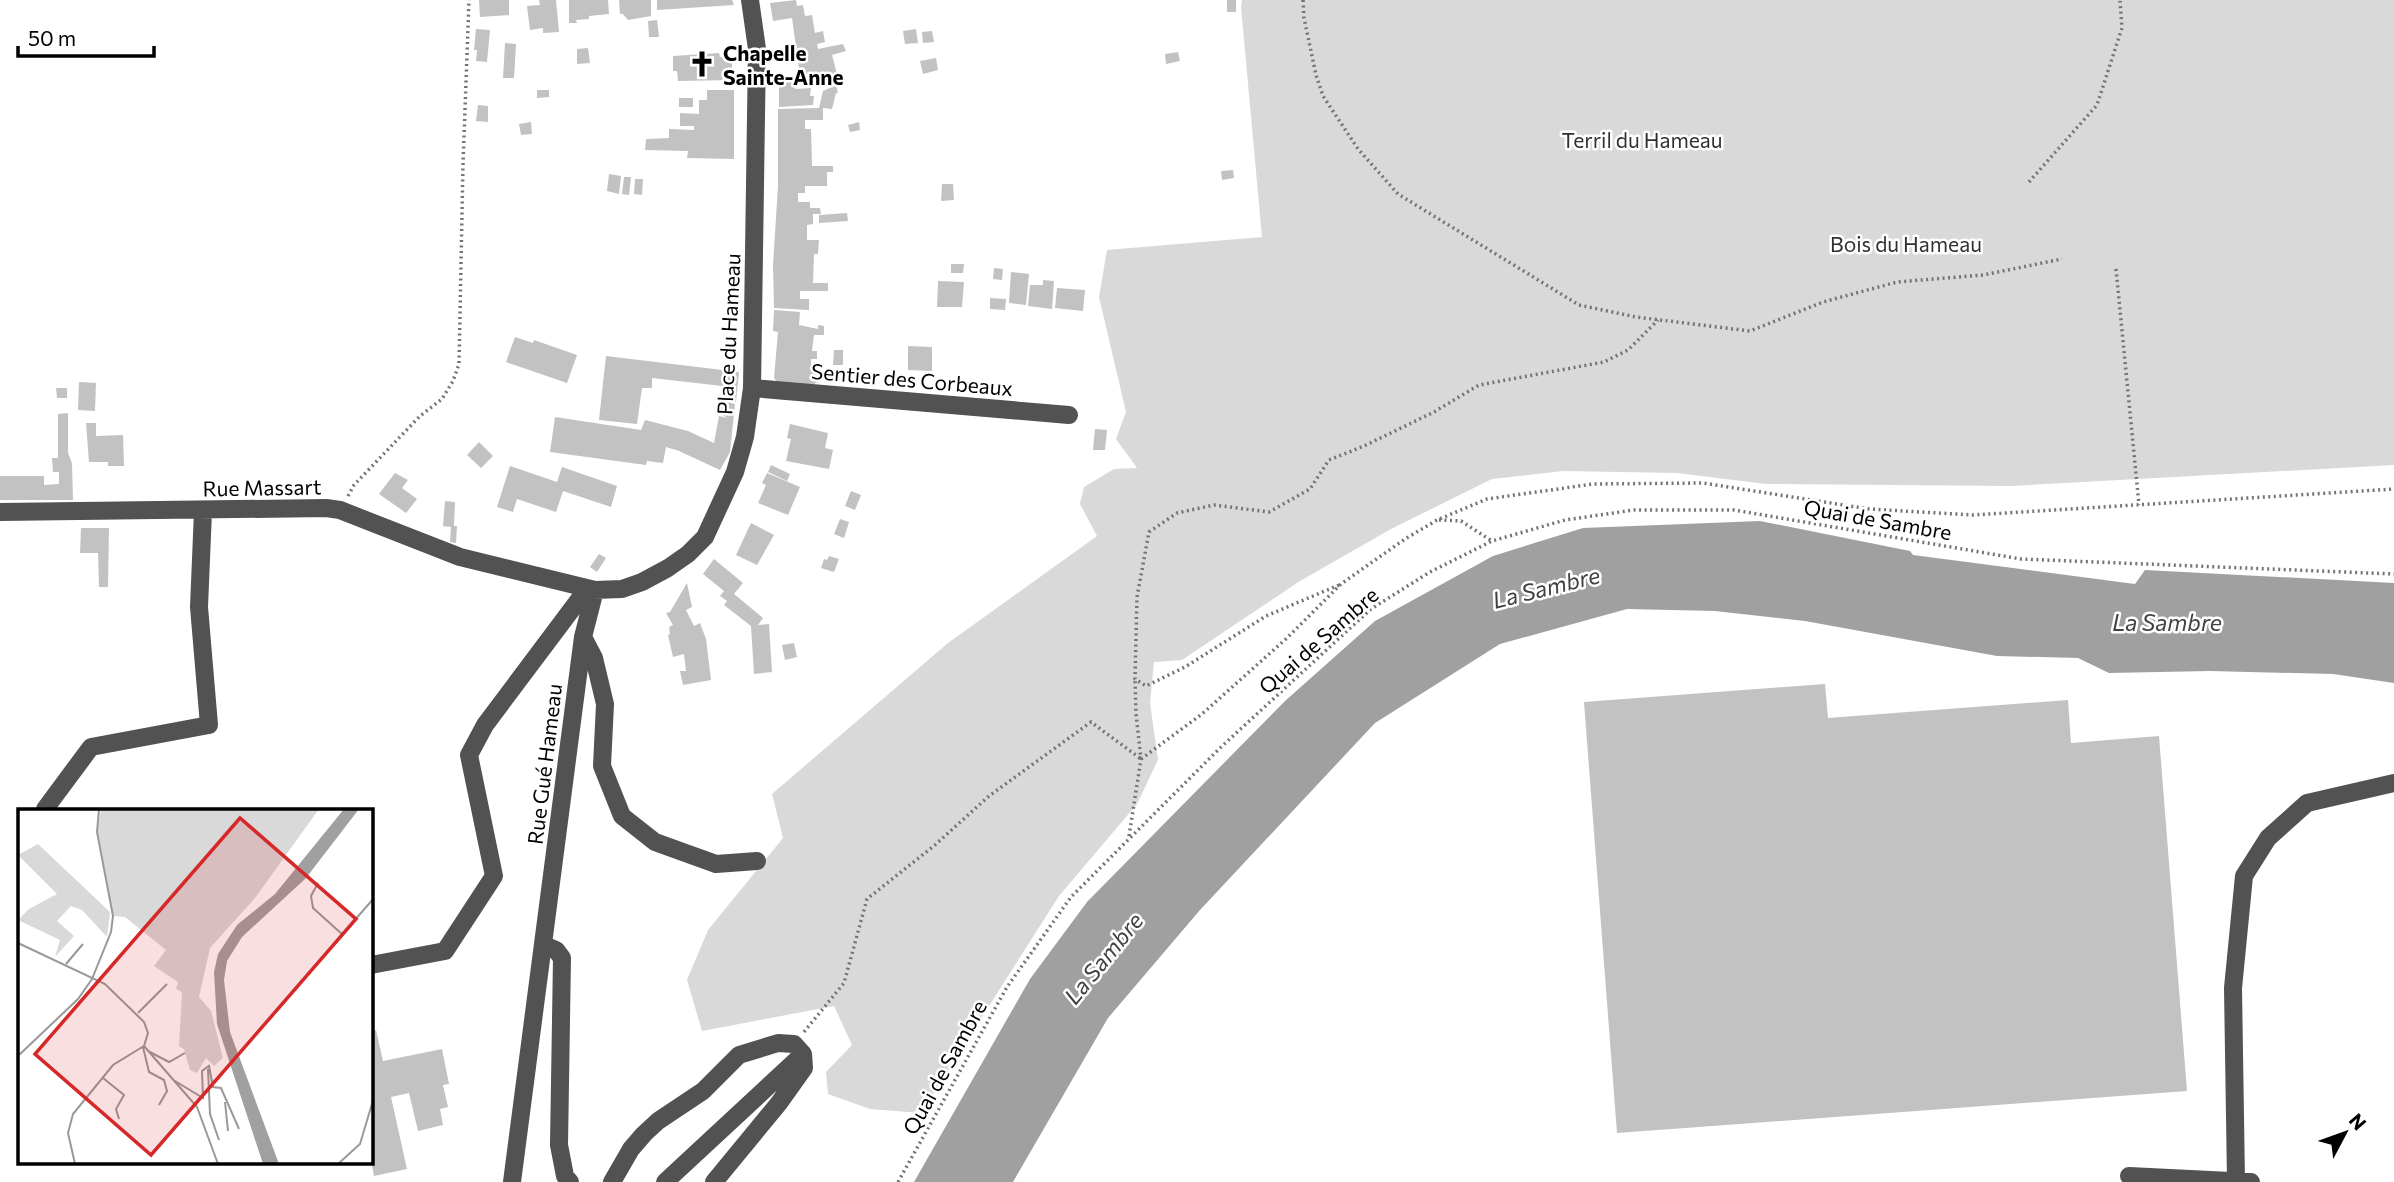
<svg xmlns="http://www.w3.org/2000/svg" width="2394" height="1182" font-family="Commissioner,sans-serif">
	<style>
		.green { fill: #d9d9d9 }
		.water { fill: #a0a0a0 }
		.building { fill: #c2c2c2 }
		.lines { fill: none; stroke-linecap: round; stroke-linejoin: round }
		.path { stroke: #747474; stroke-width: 3.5; stroke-dasharray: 2 3.5; stroke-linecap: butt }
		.minor { stroke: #525252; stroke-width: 18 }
		.labels { text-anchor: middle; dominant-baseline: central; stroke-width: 5; stroke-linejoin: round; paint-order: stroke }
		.poi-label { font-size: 21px; font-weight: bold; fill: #000; stroke: #fff; text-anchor: start }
		.park-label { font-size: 21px; fill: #303030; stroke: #fff }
		.street-label { font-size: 21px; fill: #000; stroke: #fff }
		.water-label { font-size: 23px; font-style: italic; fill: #414141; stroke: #fff }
		.inset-road { fill: none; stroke: #999; stroke-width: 2 }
		.view { fill: #d62828; fill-opacity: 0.15; stroke: #d62828; stroke-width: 3.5 }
		.inset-edge { fill: none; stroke: #000; stroke-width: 3.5 }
	</style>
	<rect width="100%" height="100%" fill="#fff"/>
	<path class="green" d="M1242 0H2394V465L2011 486 1766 484 1677 473 1563 471 1492 479 1391 529 1300 581 1182 660 1154 662 1150 703 1158 760 1137 804 1059 896 921 1113 870 1109 828 1094 826 1072 852 1045 834 1006 702 1031 687 980 708 930 783 838 772 794 948 643 1097 536 1080 504 1084 487 1114 469 1137 468 1116 439 1126 412 1099 297 1107 250 1262 237 1241 7Z"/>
	<path class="water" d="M1760 521 1910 551 1913 555 2135 584 2145 570 2394 583V683L2333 674 2210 671 2109 673 2078 658 1997 656 1805 621 1715 611 1627 609 1500 644 1375 723 1200 910 1108 1018 1013 1182H914L1030 979 1087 902 1285 701 1375 621 1493 556 1583 528Z"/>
	<path class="building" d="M479 0H509V15L480 17Z
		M539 0H556L559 32 543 33V28L530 30 527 6 540 5Z
		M569 0H608L609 14 589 16V19L576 20 577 23H569Z
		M619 0H651V16L628 20 623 14H620Z
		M657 0H732L734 5 657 10Z
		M796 0 797 6 803 5 805 16 812 15 815 33 823 31 825 42 817 44 818 49 843 44 846 51 832 55 837 74 825 79 801 83 792 18 773 21 770 3Z
		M1227 0H1236V12H1227Z
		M657 20 659 37H649L648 21Z
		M476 29 490 30 487 62 476 61 477 50H474Z
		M916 29 918 43 905 44 903 31Z
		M932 31 934 42 923 43 922 32Z
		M505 43 516 44 514 78H503Z
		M588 48 590 63 577 64V49Z
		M1178 52 1180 61 1166 64 1165 54Z
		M719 53 720 57 732 56V80L678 81 677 71H673V56Z
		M936 58 938 70 923 74 920 61Z
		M779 80H795V89L811 88 810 96H814L813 105 779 107Z
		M836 85 838 93H836L832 109 823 108V120H805V129H811L812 166H833V172H827V186H805V193H798V202H810V208H820L821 214H813V224L807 225V240H819L818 254H814L813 283H828V291H800V299H809V310L774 308 773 265 778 186V109L819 108 823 91Z
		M537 90H549V97L537 98Z
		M707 90H734V159L687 158 688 151 645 150 646 139 669 138V129L694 130V126H680V113L699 114V100H707Z
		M679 98H693V107H679Z
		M478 105 488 106V122L476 121Z
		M531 122 532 134 521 135 519 124Z
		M859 122 860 130 850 132 848 125Z
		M1233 170 1234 178 1222 180 1221 171Z
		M609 174 621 176 619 194 607 191Z
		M624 177H631L629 195 622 194Z
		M635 179H643L642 195 634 194Z
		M942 184H953L954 200 941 201Z
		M847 213 848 221 819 223V215Z
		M951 264H964L963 273H951Z
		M994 268 1003 269 1002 280 993 279Z
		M1011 272 1029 274 1026 305 1009 303Z
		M1043 280 1054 281 1052 309 1028 306 1030 285H1043Z
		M938 281 964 282 962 307H937Z
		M1057 288 1085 290 1083 311 1055 308Z
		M990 298 1006 299 1005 310 990 309Z
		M774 310 800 312 799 325 818 329V325L824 326V335H814L812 351H817V359H811V368L820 373V381L812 385 778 383 774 378 778 332 773 331Z
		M515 337 533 343 534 340 577 355 567 383 506 362Z
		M908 346 932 347V371L908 370Z
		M834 350H843V365H833Z
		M606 356 739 372 736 402H730L731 387 652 378V388H642L637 424 599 420Z
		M79 382 96 383 95 411 78 410Z
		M56 388H67V398H57Z
		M721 400 735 404 730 452 720 470 679 451 666 447 663 463 647 461 646 465 550 452 555 417 641 430 645 420 688 431 714 443 719 416 727 418 718 412Z
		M68 413V453L72 463 73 500H0V476H44V485L59 484V472H53L52 458H58V414Z
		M86 423H96V436L123 435 124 466H108V462H89Z
		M790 424 828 433 825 448 833 450 829 469 786 461 791 439 787 438Z
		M1095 429 1107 430 1105 450H1093Z
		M479 442 493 456 481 468 467 455Z
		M771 465 790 474 787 481 768 472Z
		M510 466 557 482 562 467 617 486 611 507 563 491 556 512 517 499 513 512 497 507Z
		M395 473 408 480 402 488 417 499 406 513 379 494Z
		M767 473 800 487 788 515 758 503 766 485 762 483Z
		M851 491 861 495 855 510 845 506Z
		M445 501 455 502 454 526H457L456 543 450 542 451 527 443 526Z
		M840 519 849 522 844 538 834 534Z
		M751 523 774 535 757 565 736 555Z
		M81 528H109L108 587H99L98 553H80Z
		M599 554 606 558 597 572 590 567Z
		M829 556 839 559 834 572 821 568 824 559 827 560Z
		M714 559 743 583 734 594 763 618 758 625 769 624 772 672 754 674 751 626 724 605 727 601 720 596 724 591 703 574Z
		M687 583 692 607 686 610 694 626 700 623 706 639 711 680 683 685 680 671H686L684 654 673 657 668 635 670 634 669 627 673 625 666 613 670 612Z
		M794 643 797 657 785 660 782 645Z
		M1825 684 1828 718 2068 700 2071 743 2159 736 2187 1091 1617 1133 1584 702Z
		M376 1030 383 1061 442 1049 449 1084 443 1085 448 1107 440 1109 443 1125 418 1131 409 1093 391 1097 407 1169 374 1176 371 1161V1031Z"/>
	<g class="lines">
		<path class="path" d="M1303 0 1304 18 1316 75 1323 96 1358 149 1398 194 1579 305 1636 317 1750 331 1823 302 1897 282 1983 275 2062 259
			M2029 182 2097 105 2122 28 2120 0
			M2116 269 2139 505
			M348 496 354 485 420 416 442 399 453 381 459 364 463 164 469 0
			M1439 520 1461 521 1492 541
			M1339 585 1266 616 1185 667 1146 686 1135 679 1137 597 1149 532 1177 513 1214 505 1269 512 1310 489 1329 460 1364 446 1434 412 1479 385 1604 362 1628 350 1658 320
			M1141 759 1202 714 1287 638 1341 584 1405 539 1437 520 1487 499 1593 484 1703 483 1869 509 1973 515 2394 489
			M1129 836 1141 759 1136 714 1135 679
			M804 1032 844 983 867 899 935 845 989 796 1091 722 1141 759
			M898 1182 1007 987 1071 897 1220 748 1371 609 1430 572 1492 541 1565 520 1634 510H1734L2021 559 2394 574"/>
		<path class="minor" d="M752 388 1069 415
			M0 512 326 508 340 510 460 557 595 590 622 589 642 582 668 568 688 554 705 537 735 472 745 437 752 388 757 49 750 0
			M583 637 594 658 605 704 602 766 622 816 655 842 716 864 757 861
			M45 809 91 747 209 725 199 607 203 511
			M544 945 556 950 562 958 559 1145 565 1176 570 1182
			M371 965 445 951 494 876 469 755 485 725 587 589
			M2129 1176 2251 1182
			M2236 1181 2233 988 2244 876 2268 838 2307 803 2394 783
			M512 1182 583 637 595 590
			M612 1182 631 1149 644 1134 658 1121 703 1091 739 1055 778 1043 794 1044 803 1054 804 1068 779 1103 714 1182
			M665 1182 803 1054"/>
	</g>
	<defs>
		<g id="church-bare" transform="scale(2.1)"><path d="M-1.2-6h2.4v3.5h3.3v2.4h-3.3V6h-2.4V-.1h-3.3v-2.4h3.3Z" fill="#000" stroke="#fff" stroke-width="2.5" paint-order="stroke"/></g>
	</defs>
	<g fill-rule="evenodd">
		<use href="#church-bare" x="702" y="64"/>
	</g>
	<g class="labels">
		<g class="poi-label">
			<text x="723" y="52">Chapelle<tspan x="723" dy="24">Sainte-Anne</tspan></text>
		</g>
		<g class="park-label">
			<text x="1642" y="139">Terril du Hameau</text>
			<text x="1906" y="243">Bois du Hameau</text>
		</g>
		<g class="street-label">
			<text transform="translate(728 334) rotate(-87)">Place du Hameau</text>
			<text transform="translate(912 379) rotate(5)">Sentier des Corbeaux</text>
			<text transform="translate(262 487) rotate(-1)">Rue Massart</text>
			<text transform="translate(1878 519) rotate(10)">Quai de Sambre</text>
			<text transform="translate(1318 640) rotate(-41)">Quai de Sambre</text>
			<text transform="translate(544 764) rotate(-83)">Rue Gué Hameau</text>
			<text transform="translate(944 1067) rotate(-61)">Quai de Sambre</text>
		</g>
		<g class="water-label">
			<text transform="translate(1546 587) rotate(-14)">La Sambre</text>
			<text x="2167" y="622">La Sambre</text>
			<text transform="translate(1103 958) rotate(-51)">La Sambre</text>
		</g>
	</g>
	<g transform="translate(18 809)">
		<rect width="355" height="355" fill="#fff"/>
		<path d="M83 0H301L237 89 192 139 181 188 193 202 205 249 196 257 188 249 179 264 172 261 166 240 161 237 164 183 158 180 160 173 136 157 148 141 107 108 95 107 79 23ZM20 35 92 103 89 128 64 101 53 97 39 112 56 127 37 148 42 131 0 111 11 100 39 85 0 46Z" fill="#d9d9d9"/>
		<path d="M326 0H341L288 69 224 128 209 152 206 171 212 223 261 355H245L199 215 196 163 200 145 219 116 257 85Z" fill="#a0a0a0"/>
		<path class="inset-road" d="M300 74 293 87 295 99 325 126M0 134 87 175 126 213 130 224 126 237M315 136 356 89M48 155 65 135M120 204 149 175M126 237 179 298 200 355M125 238 131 263 146 271 149 282 141 296M130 242 151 253 167 244M0 247 60 190 74 170 93 123 95 107 79 23 81 0M190 260 192 305 201 331M85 269 106 286 98 300 101 310M157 272 185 289 184 262 191 257 195 278 203 279 221 320M207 293 210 322M57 355 50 324 55 305 95 256 126 237M320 355 342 335 356 288"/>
		<path class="view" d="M222 9 338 110 133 346 17 245Z"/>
		<rect width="355" height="355" class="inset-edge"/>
	</g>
	<g transform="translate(2345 1133) rotate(49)" stroke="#ffffff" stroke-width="5" paint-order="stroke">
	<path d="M0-5L12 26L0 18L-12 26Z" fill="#000000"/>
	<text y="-10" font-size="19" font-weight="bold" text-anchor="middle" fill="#000000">N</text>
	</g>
	<path d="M18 46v10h136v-10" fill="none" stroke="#000000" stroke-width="3.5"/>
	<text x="28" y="46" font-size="21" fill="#000000" stroke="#ffffff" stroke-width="5" paint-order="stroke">50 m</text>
</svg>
